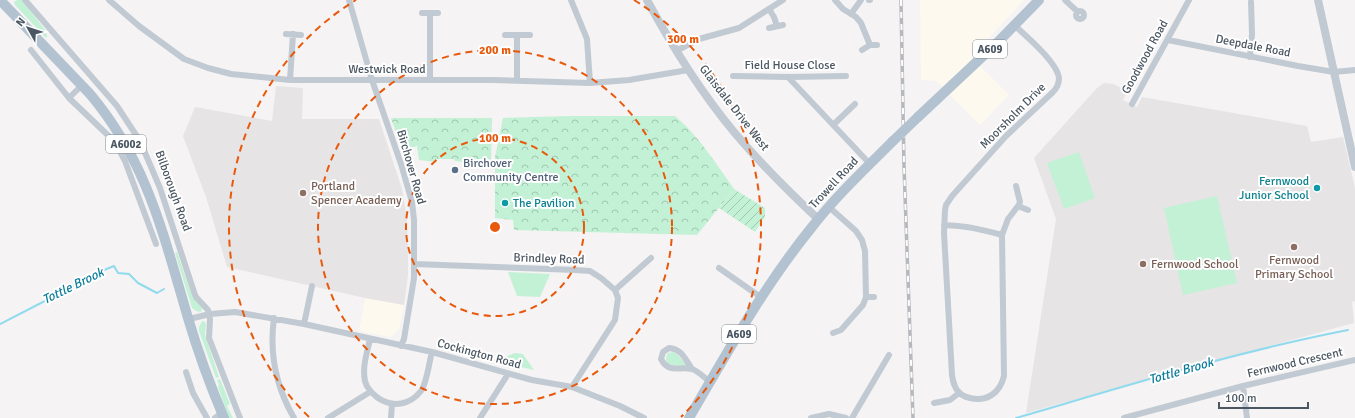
<svg xmlns="http://www.w3.org/2000/svg" width="1355" height="418" font-family="Signika,sans-serif">
	<style>
		.commercial { fill: #fdf9ef }
		.education { fill: #e6e4e5 }
		.grass { fill: #c3f1d5 }
		.park { fill: url(#park-crowns) }
		.garden { fill: url(#garden-furrows) }
		.lines { fill: none; stroke-linecap: round; stroke-linejoin: round }
		.stream { stroke: #90daee; stroke-width: 2 }
		.minor { stroke: #c1cad2; stroke-width: 6 }
		.tertiary { stroke: #c1cad2; stroke-width: 8 }
		.primary { stroke: #b3c2d1; stroke-width: 10 }
		.rail-casing { stroke: #b5b8bd; stroke-width: 3.5 }
		.rail { stroke: #fff; stroke-width: 2; stroke-dasharray: 6; stroke-linecap: butt }
		.primary-bridge { stroke: #b3c2d1; stroke-width: 10 }
		.ring { fill: none; stroke: #e8590c; stroke-width: 2; stroke-dasharray: 7 5 }
		.service-dot { fill: #5c6f8a; stroke: #fff; stroke-width: 1.5 }
		.culture-dot { fill: #0f9aa8; stroke: #fff; stroke-width: 1.5 }
		.education-dot { fill: #8d6e63; stroke: #fff; stroke-width: 1.5 }
		.labels { text-anchor: middle; dominant-baseline: central; stroke-width: 4; stroke-linejoin: round; paint-order: stroke }
		.shield { fill: #fff; stroke: #808990; stroke-width: 1 }
		.shield-label { font-size: 11px; font-weight: bold; fill: #4a5661 }
		.street-label { font-size: 12px; fill: #4a5661; stroke: #fff }
		.service-label { font-size: 12px; fill: #4e5e75; stroke: #fff; text-anchor: start }
		.culture-label { font-size: 12px; fill: #0d838f; stroke: #fff; text-anchor: end }
		.education-label { font-size: 12px; fill: #785e54; stroke: #fff; text-anchor: start }
		.water-label { font-size: 13px; font-style: italic; fill: #0c7c9b; stroke: #fff }
		.centre { fill: #e8590c; stroke: #fff; stroke-width: 2 }
		.ring-label { font-size: 12px; text-anchor: middle; font-weight: bold; fill: #e8590c; stroke: #fff; stroke-width: 4; stroke-linejoin: round; paint-order: stroke }
	</style>
	<defs>
		<pattern id="park-crowns" width="20" height="18" patternUnits="userSpaceOnUse"><rect width="20" height="18" fill="#c3f1d5"/><path d="M2 6a3 3 0 1 1 6 0M12 15a3 3 0 1 1 6 0" fill="none" stroke="#a0c6b0"/></pattern>
		<pattern id="garden-furrows" width="10" height="10" patternUnits="userSpaceOnUse"><rect width="10" height="10" fill="#c3f1d5"/><path d="M-1 1l2-2M0 10L10 0M9 11l2-2" fill="none" stroke="#a0c6b0"/></pattern>
	</defs>
	<rect width="100%" height="100%" fill="#f5f3f3"/>
	<path class="commercial" d="M920 0H1024L971 57 1009 95 980 125 936 81 921 80Z
		M365 298 404 305 399 330 390 337 359 331Z"/>
	<path class="education" d="M1104 83 1113 84 1128 91 1123 100 1137 107 1142 97 1307 126 1311 142 1343 137 1355 188V301L1352 302 1354 323 1026 413 1056 219 1034 158 1096 89Z
		M276 86 303 88 302 119H379L402 189 407 218 408 253V275L404 305 365 298 227 267 206 197 183 136 195 107 272 121Z"/>
	<path class="grass" d="M17 0H22L46 31 47 36 46 38 15 5 14 2Z
		M1079 152 1095 198 1064 209 1047 163Z
		M1217 196 1237 283 1183 295 1164 208Z
		M177 252 191 293 202 308 201 312 196 311 192 308 175 253Z
		M508 272 550 274 540 297 517 296Z
		M202 321H204L206 324 205 335 219 377 216 378 199 331V327Z
		M673 352 677 354 687 365V367L667 364 666 357 668 353Z
		M515 353 523 354 534 370 494 361Z
		M220 379 230 404 227 406 233 418H229L218 387 219 385 217 380Z"/>
	<path class="park" d="M570 116H675C698 135 717 165 734 189L697 235 514 230 513 220 495 218V157L503 118Z
		M391 118H492L491 165 455 161 454 159H436V162L419 160 417 146 411 148V151L407 152 409 163 407 164Z"/>
	<path class="garden" d="M734 189 765 208V217L755 232 719 208Z"/>
	<g class="lines">
		<path class="stream" d="M0 324 72 287 84 278 114 266 118 273 129 274 138 283 157 293 164 289
			M1016 418C1126 386 1235 352 1348 330"/>
		<path class="minor" d="M25 0 117 106 140 141 160 188 194 292 196 297 208 310 210 319 209 338 240 418
			M109 0 139 26 184 59 208 68 231 74 290 80H493L590 83 629 80 688 70
			M349 0 372 80 401 164 412 202 414 220V278L404 339 401 346
			M571 0 587 39 590 83
			M835 0 843 9 856 17 861 23 870 45
			M869 0H870
			M1065 0 1078 12
			M769 9 774 17 777 26
			M1076 15a4 4 0 1 1 8 0a4 4 0 1 1-8 0Z
			M422 13H438
			M851 14 861 0
			M1014 25C1026 36 1057 62 1059 78 1059 83 1057 88 1053 92L1006 136 952 196 946 205 945 210 944 233 952 375C953 381 954 388 959 392 961 395 966 397 970 398 987 402 1000 393 1004 376L1002 235 1008 219 1018 206 1020 202 1016 186
			M769 28 783 25
			M286 34 301 35
			M505 35H530
			M1168 40 1298 66 1334 72 1355 70
			M31 50 69 98 115 142 125 161 156 244
			M862 50 870 45H877
			M676 51 699 39 739 28 783 0
			M1250 57 1252 34 1251 2
			M733 76 788 77 846 76
			M788 77 870 164
			M430 79V13
			M290 80 293 34
			M517 80V35
			M69 98 82 85
			M1132 104 1189 0
			M833 125 855 104
			M1018 206 1028 210
			M829 207 856 231 862 240 865 251 866 297 863 305 841 330 833 333
			M944 225C967 226 980 229 1002 235
			M414 264 575 270 590 271 601 278 615 290 618 298 615 320 572 387
			M719 268 762 298
			M615 290 651 258
			M866 297H874
			M274 318C269 354 276 387 294 418
			M189 319 210 314 235 312 304 324 432 352 532 380 572 387 620 406 644 418
			M304 324 312 286
			M370 339C367 353 362 367 365 381 367 389 372 393 378 398 393 408 410 405 421 391 427 383 429 362 432 352
			M692 369C685 359 682 349 669 348L663 352 661 359C669 374 679 366 692 369 698 371 705 378 710 382
			M186 372 193 393 207 418
			M1243 386 1247 418
			M934 403 950 400 959 393
			M215 418 222 413
			M328 418 370 392
			M391 418 392 404
			M480 418 508 374
			M811 418 829 414 846 418
			M852 418 889 355
			M1124 418 1243 386 1355 360"/>
		<path class="tertiary" d="M647 0C672 46 700 91 734 132 760 163 788 191 818 219
			M1318 0 1355 167"/>
		<path class="primary" d="M0 0 90 94C148 163 163 234 188 318 198 352 210 385 224 418
			M918 117 998 42 1039 0
			M689 418C727 353 764 286 812 227 836 196 865 169 893 141"/>
		<g class="rail-casing">
			<path id="rail" d="M901 0 904 166 913 418"/>
		</g>
		<use href="#rail" class="rail"/>
		<path class="primary-bridge" d="M893 141 918 117"/>
	</g>
	<g class="ring">
		<circle cx="495" cy="227" r="89"/>
		<circle cx="495" cy="227" r="177"/>
		<path d="M309 417A266 266 0 0 1 356 0M634 0A266 266 0 0 1 681 417"/>
	</g>
	<circle class="service-dot" cx="455" cy="170" r="4"/>
	<g class="culture-dot">
		<circle cx="1317" cy="188" r="4"/>
		<circle cx="505" cy="203" r="4"/>
	</g>
	<g class="education-dot">
		<circle cx="303" cy="193" r="4"/>
		<circle cx="1294" cy="247" r="4"/>
		<circle cx="1143" cy="264" r="4"/>
	</g>
	<g class="labels">
		<g class="shield">
			<rect x="973" y="40" width="34" height="18" rx="3"/>
			<rect x="106" y="135" width="40" height="18" rx="3"/>
			<rect x="722" y="325" width="34" height="18" rx="3"/>
		</g>
		<g class="shield-label">
			<text x="990" y="49">A609</text>
			<text x="126" y="144">A6002</text>
			<text x="739" y="334">A609</text>
		</g>
		<g class="street-label">
			<text transform="translate(1253 46) rotate(11)">Deepdale Road</text>
			<text transform="translate(1145 57) rotate(-61)">Goodwood Road</text>
			<text x="790" y="65">Field House Close</text>
			<text x="387" y="69">Westwick Road</text>
			<text transform="translate(734 108) rotate(52)">Glaisdale Drive West</text>
			<text transform="translate(1013 116) rotate(-45)">Moorsholm Drive</text>
			<text transform="translate(411 167) rotate(74)">Birchover Road</text>
			<text transform="translate(834 183) rotate(-47)">Trowell Road</text>
			<text transform="translate(173 191) rotate(70)">Bilborough Road</text>
			<text transform="translate(549 259) rotate(2)">Brindley Road</text>
			<text transform="translate(479 354) rotate(15)">Cockington Road</text>
			<text transform="translate(1295 363) rotate(-13)">Fernwood Crescent</text>
		</g>
		<g class="service-label">
			<text x="463" y="163">Birchover<tspan x="463" dy="14">Community Centre</tspan></text>
		</g>
		<g class="culture-label">
			<text x="1309" y="181">Fernwood<tspan x="1309" dy="14">Junior School</tspan></text>
			<text x="513" y="203" text-anchor="start">The Pavilion</text>
		</g>
		<g class="education-label">
			<text x="311" y="186">Portland<tspan x="311" dy="14">Spencer Academy</tspan></text>
			<text x="1294" y="260" text-anchor="middle">Fernwood<tspan x="1294" dy="14">Primary School</tspan></text>
			<text x="1151" y="264">Fernwood School</text>
		</g>
		<g class="water-label">
			<text transform="translate(73 286) rotate(-26)">Tottle Brook</text>
			<text transform="translate(1181 371) rotate(-16)">Tottle Brook</text>
		</g>
	</g>
	<circle cx="495" cy="227" r="6" class="centre"/>
	<g class="ring-label">
		<text x="683" y="43">300 m</text>
		<text x="495" y="54">200 m</text>
		<text x="495" y="142">100 m</text>
	</g>
	<g transform="translate(28 28) rotate(309)" stroke="#ffffff" stroke-width="3" paint-order="stroke">
	<path d="M0-3L7 15L0 10L-7 15Z" fill="#4a5661"/>
	<text y="-6" font-size="11" font-weight="bold" text-anchor="middle" fill="#4a5661">N</text>
	</g>
	<path d="M1219 402v6h89v-6" fill="none" stroke="#4a5661" stroke-width="2"/>
	<text x="1225" y="402" font-size="12" fill="#4a5661" stroke="#ffffff" stroke-width="3" paint-order="stroke">100 m</text>
</svg>
